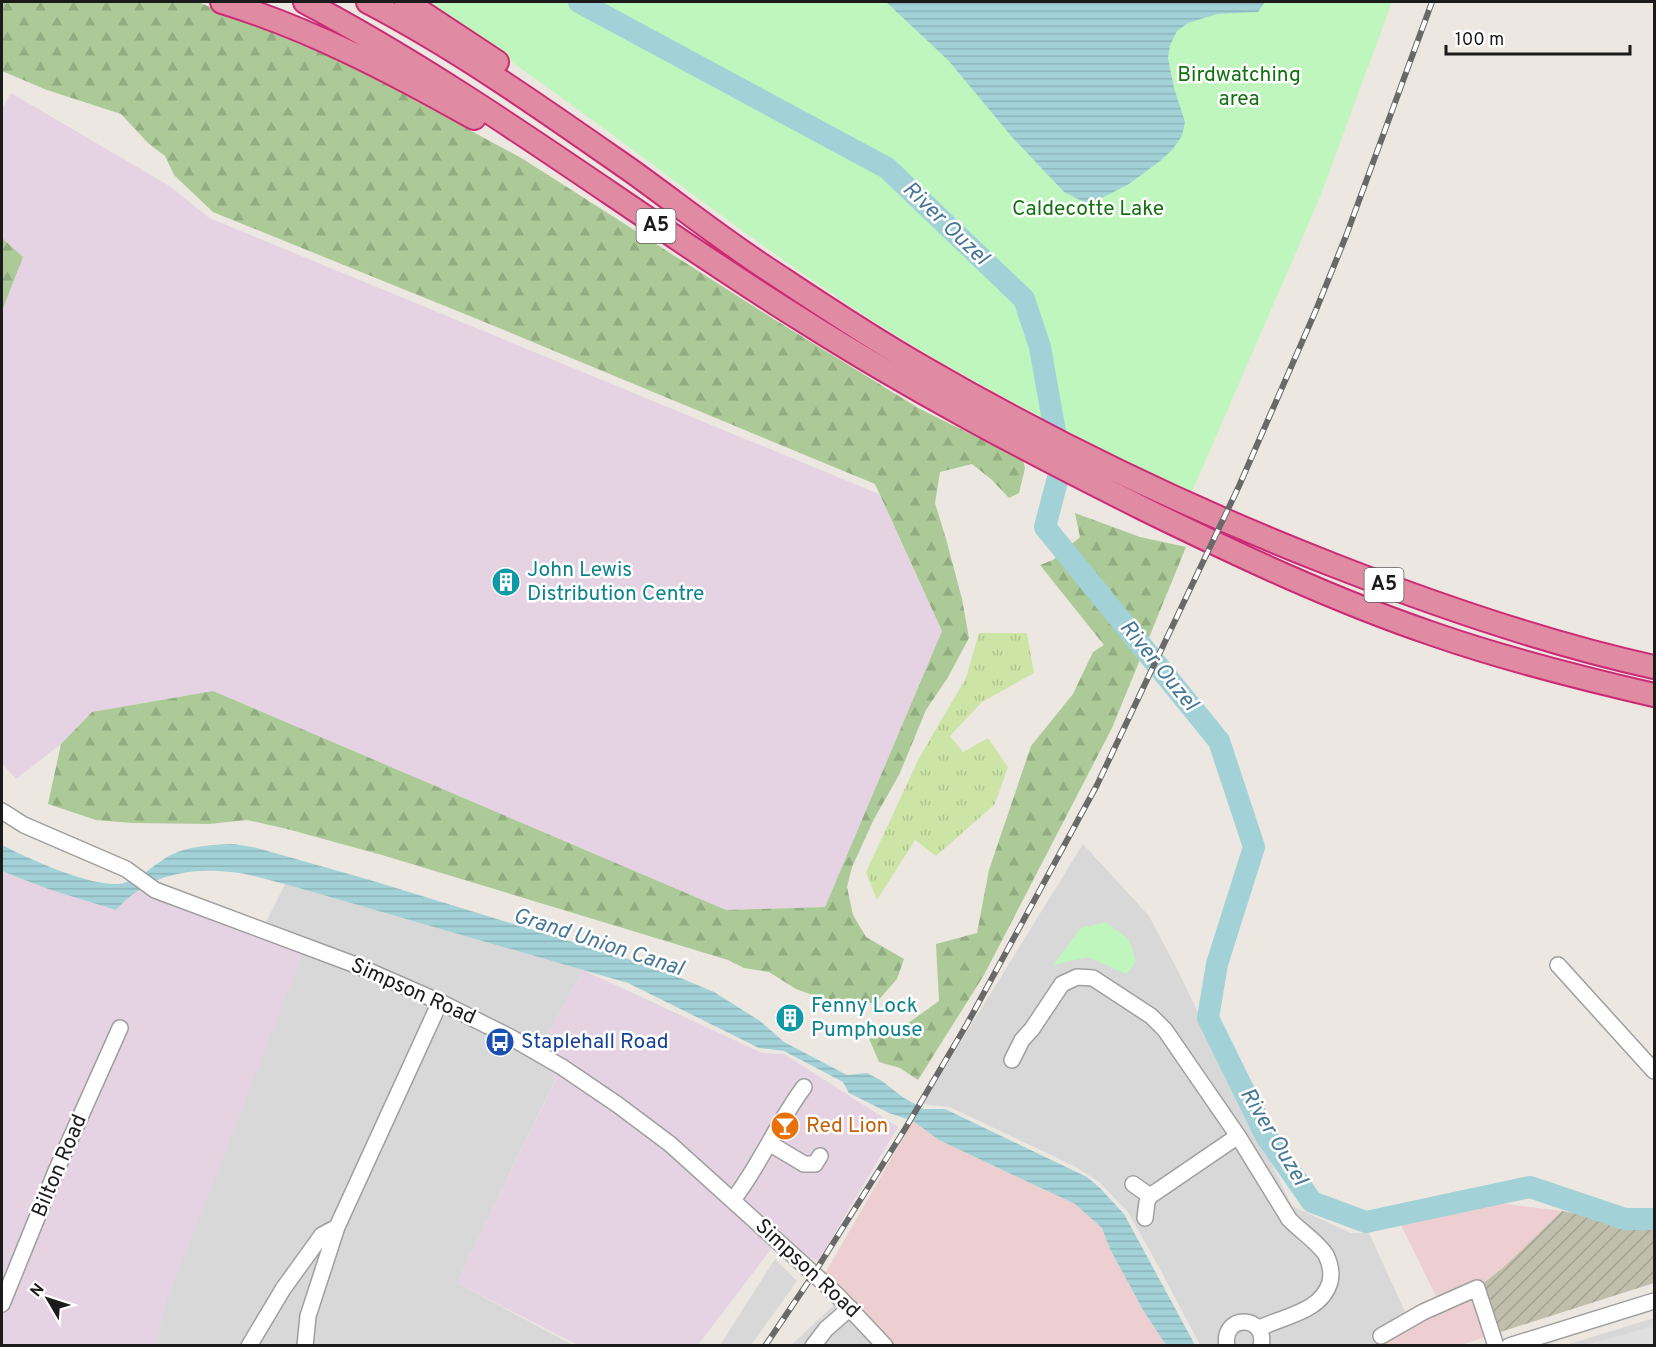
<svg xmlns="http://www.w3.org/2000/svg" width="1656" height="1347" font-family="Overpass,sans-serif">
	<style>
		.residential { fill: #d9d8d8 }
		.commercial { fill: #edcfd1 }
		.industrial { fill: #e5d2e3 }
		.construction { fill: url(#construction-furrows) }
		.grass { fill: url(#grass-tufts) }
		.forest { fill: url(#forest-firs) }
		.park { fill: #bff6bd }
		.parking { fill: #dfdfdf }
		.water { fill: url(#water-rules) }
		.lines { fill: none; stroke-linecap: round; stroke-linejoin: round }
		.river { stroke: #a2d2d8; stroke-width: 22 }
		.minor-casing { stroke: #9f9f9f; stroke-width: 18 }
		.highway-casing { stroke: #cc2b74; stroke-width: 26 }
		.minor { stroke: #fff; stroke-width: 15 }
		.highway { stroke: #e18aa4; stroke-width: 22 }
		.rail-casing { stroke: #696969; stroke-width: 6 }
		.rail { stroke: #fff; stroke-width: 4; stroke-dasharray: 11; stroke-linecap: butt }
		.labels { text-anchor: middle; dominant-baseline: central; stroke-width: 5; stroke-linejoin: round; paint-order: stroke }
		.shield { fill: #fff; stroke: #5f5f5f; stroke-width: 1.5 }
		.shield-label { font-size: 20px; font-weight: bold; fill: #1b1b1b }
		.park-label { font-size: 21px; fill: #127110; stroke: #fff }
		.culture-label { font-size: 21px; fill: #0d838f; stroke: #fff; text-anchor: start }
		.street-label { font-size: 21px; fill: #1b1b1b; stroke: #fff }
		.transit-label { font-size: 21px; fill: #164399; stroke: #fff; text-anchor: start }
		.food-label { font-size: 21px; fill: #c56008; stroke: #fff; text-anchor: start }
		.water-label { font-size: 22px; font-style: italic; fill: #477796; stroke: #fff }
	</style>
	<defs>
		<pattern id="construction-furrows" width="10" height="10" patternUnits="userSpaceOnUse" patternTransform="scale(1.5)"><rect width="10" height="10" fill="#c0beac"/><path d="M-1 1l2-2M0 10L10 0M9 11l2-2" fill="none" stroke="#a4a393"/></pattern>
		<pattern id="grass-tufts" width="24" height="20" patternUnits="userSpaceOnUse" patternTransform="scale(1.5)"><rect width="24" height="20" fill="#cce5a7"/><path d="M3 7l-1-3M5 7V3M7 7l1-3M15 17l-1-3M17 17v-4M19 17l1-3" fill="none" stroke="#afc48f"/></pattern>
		<pattern id="forest-firs" width="22" height="20" patternUnits="userSpaceOnUse" patternTransform="scale(1.5)"><rect width="22" height="20" fill="#abca97"/><path d="M5 1l3.5 6h-7zM16 11l3.5 6h-7z" fill="#93ad82"/></pattern>
		<pattern id="water-rules" width="6" height="5" patternUnits="userSpaceOnUse" patternTransform="scale(1.5)"><rect width="6" height="5" fill="#a2d2d8"/><path d="M0 2.5h6" fill="none" stroke="#8bb4b9"/></pattern>
	</defs>
	<rect width="100%" height="100%" fill="#ece7e0"/>
	<path class="residential" d="M1083 844 1149 916 1178 971 1292 1206 1351 1233H1369L1406 1314 1375 1331 1379 1345H1200L1161 1271 1128 1212 1099 1182 1076 1167 950 1107 929 1105 923 1103Z
		M285 884 583 970 541 1047 555 1080 457 1283 573 1345 156 1346 164 1308 261 932Z
		M775 1259 797 1281 751 1345H720Z
		M835 1304 874 1345 790 1346Z
		M1654 1318V1345H1566Z"/>
	<path class="commercial" d="M913 1121 939 1140 1075 1204 1102 1228 1110 1249 1143 1310 1166 1345H887L823 1277Z
		M1483 1201 1562 1211 1505 1266 1481 1285 1494 1334 1461 1345 1379 1346 1374 1331 1437 1298 1400 1223Z"/>
	<path class="industrial" d="M11 93 171 187 209 218 879 494 942 631 825 907 726 910 213 691 92 712 61 744 16 779 2 763V311L23 257 2 238V109Z
		M2 871 48 889 128 896 143 887 305 948 164 1308 156 1345H2Z
		M583 970 762 1053 784 1054 898 1127 818 1261 777 1241 698 1345H578L457 1283 555 1081 541 1047Z"/>
	<path class="construction" d="M1562 1211 1625 1222H1654V1283L1494 1334 1481 1285 1505 1266Z"/>
	<path class="grass" d="M979 633H1027L1034 673 982 702 950 736 963 752 988 738 1008 767 995 804 936 856 915 840 877 900 866 872 919 758 966 678Z"/>
	<path class="forest" d="M2 2H198L350 65 523 159 772 318 920 409 1023 460 1025 468 1019 493 1009 498 992 480 972 464 940 472 935 503 946 539 962 599 969 638 948 677 926 710 899 775 874 819 852 867 847 887 853 915 866 937 904 959 897 979 875 1004 853 999H824L796 989 769 972 744 968 728 960 646 935 382 855 287 829 247 820 209 824 133 823 96 820 48 804 61 744 92 712 213 691 726 910 825 907 942 631 875 484 482 321 213 212 174 175 165 156 149 144 121 114 47 90 2 71Z
		M2 238 23 257 2 311Z
		M1075 513 1140 537 1186 547 1112 728 984 975 918 1080 900 1068 879 1062 865 1029 907 1024 939 1001 936 944 977 933 989 870 1031 746 1073 694 1093 652 1104 645 1040 565 1053 560 1080 537Z"/>
	<path class="park" d="M422 2H1392L1320 197 1191 494C1076 435 960 379 853 308 706 210 570 96 422 2Z
		M1106 922 1129 940 1136 962 1126 974 1088 957 1053 965 1081 928Z"/>
	<path class="parking" d="M1651 1327 1654 1330V1345H1584Z"/>
	<path class="water" d="M886 2H1265L1258 12 1217 14 1188 23 1177 31 1170 45 1168 58 1174 88 1185 122 1182 136 1172 150 1160 161 1129 184 1094 202H1084L1064 192 1012 137 948 60Z
		M234 844 257 848 370 880 654 967 714 992 760 1021 784 1042 847 1075 867 1073 882 1081 904 1098 924 1109H945L1087 1177 1100 1188 1124 1214 1195 1345H1166L1143 1310 1110 1249 1102 1228 1075 1204 939 1140 913 1121 889 1113 849 1093 843 1082 784 1051 759 1048 628 983 285 884C267 880 248 873 230 872 186 867 146 876 116 910L48 889 2 871V845C27 858 96 890 124 883 141 879 155 863 171 855 190 845 214 845 234 844Z"/>
	<g class="lines">
		<path class="river" d="M579 2 887 168 1024 299 1040 347 1061 466 1045 527 1219 741 1254 847 1217 964 1208 1018 1266 1136 1312 1202 1366 1222 1530 1187 1625 1219H1654"/>
		<g class="minor-casing">
			<path id="minor" d="M2 811 24 825 126 869 155 890 353 964 440 1002 510 1037 562 1067 618 1105 670 1144 836 1294 885 1346
				M1558 965 1654 1071
				M1012 1060 1022 1040 1032 1029 1062 984 1077 977 1093 978 1151 1016 1165 1030 1238 1136 1289 1219C1300 1231 1317 1241 1326 1255 1330 1263 1332 1273 1330 1282 1321 1313 1282 1316 1258 1329
				M769 1143 804 1164H815L820 1156
				M1133 1184 1150 1196 1147 1202 1145 1218
				M1150 1196 1238 1136
				M733 1200C760 1165 777 1123 804 1087
				M2 1304 56 1171 120 1028
				M1381 1336 1423 1312 1477 1288 1496 1346
				M249 1346 283 1289 322 1235 337 1227
				M305 1346 308 1316 337 1227 440 1002
				M813 1346 826 1329 850 1308
				M1227 1346C1221 1313 1268 1315 1261 1346
				M1509 1346 1654 1301"/>
		</g>
		<g class="highway-casing">
			<path id="highway" d="M222 2C311 29 394 73 474 118
				M305 2C479 94 635 216 802 320 912 390 1028 451 1144 509 1238 555 1333 600 1433 634 1505 659 1580 678 1654 695
				M368 2C460 50 547 112 633 172 676 203 719 237 763 266 816 301 869 337 924 368 1055 444 1192 510 1333 565 1438 606 1545 643 1654 667
				M406 2 497 62"/>
		</g>
		<use href="#minor" class="minor"/>
		<use href="#highway" class="highway"/>
		<g class="rail-casing">
			<path id="rail" d="M765 1346 813 1275 905 1129 967 1024 1097 785 1239 486 1316 310 1346 236 1432 2"/>
		</g>
		<use href="#rail" class="rail"/>
	</g>
	<defs>
		<g id="building-disc" transform="scale(1.5)"><circle r="9.5" fill="#0f9aa8" stroke="#fff"/><path d="M-4-6H4V6H1V3H-1V6H-4ZM-2.5-4.3h1.7v1.8h-1.7ZM.8-4.3h1.7v1.8H.8ZM-2.5-1h1.7V.8h-1.7ZM.8-1h1.7V.8H.8Z" fill="#fff"/></g>
		<g id="bus-disc" transform="scale(1.5)"><circle r="9.5" fill="#1a4fb4" stroke="#fff"/><path d="M-5-6H5V4H4V6H2V4H-2V6H-4V4H-5ZM-3.5-4V0h7V-4ZM-3.5 1.2v1.5H-2V1.2ZM2 1.2v1.5H3.5V1.2Z" fill="#fff"/></g>
		<g id="bar-disc" transform="scale(1.5)"><circle r="9.5" fill="#e8710a" stroke="#fff"/><path d="M-6-5H6L.8 .8V4.5H3.5V6h-7V4.5H-.8V.8Z" fill="#fff"/></g>
	</defs>
	<g fill-rule="evenodd">
		<use href="#building-disc" x="506" y="582"/>
		<use href="#building-disc" x="790" y="1018"/>
		<use href="#bus-disc" x="500" y="1042"/>
		<use href="#bar-disc" x="785" y="1126"/>
	</g>
	<g class="labels">
		<g class="shield">
			<rect x="636.5" y="209" width="39" height="34" rx="4.5"/>
			<rect x="1364.5" y="568" width="39" height="34" rx="4.5"/>
		</g>
		<g class="shield-label">
			<text x="656" y="226">A5</text>
			<text x="1384" y="585">A5</text>
		</g>
		<g class="park-label">
			<text x="1239" y="75">Birdwatching<tspan x="1239" dy="24">area</tspan></text>
			<text x="1088" y="209">Caldecotte Lake</text>
		</g>
		<g class="culture-label">
			<text x="527" y="570">John Lewis<tspan x="527" dy="24">Distribution Centre</tspan></text>
			<text x="811" y="1006">Fenny Lock<tspan x="811" dy="24">Pumphouse</tspan></text>
		</g>
		<g class="street-label">
			<text transform="translate(413 992) rotate(24)">Simpson Road</text>
			<text transform="translate(60 1166) rotate(-67)">Bilton Road</text>
			<text transform="translate(807 1269) rotate(43)">Simpson Road</text>
		</g>
		<g class="transit-label">
			<text x="521" y="1042">Staplehall Road</text>
		</g>
		<g class="food-label">
			<text x="806" y="1126">Red Lion</text>
		</g>
		<g class="water-label">
			<text transform="translate(945 224) rotate(44)">River Ouzel</text>
			<text transform="translate(1158 666) rotate(51)">River Ouzel</text>
			<text transform="translate(598 943) rotate(18)">Grand Union Canal</text>
			<text transform="translate(1273 1137) rotate(59)">River Ouzel</text>
		</g>
	</g>
	<rect width="1656" height="1347" fill="none" stroke="#1b1b1b" stroke-width="6"/>
	<g transform="translate(48 1299) rotate(309)" stroke="#ffffff" stroke-width="4.5" paint-order="stroke">
	<path d="M0-4.5L10 22L0 15L-10 22Z" fill="#1b1b1b"/>
	<text y="-9" font-size="16" font-weight="bold" text-anchor="middle" fill="#1b1b1b">N</text>
	</g>
	<path d="M1446 45v9h184v-9" fill="none" stroke="#1b1b1b" stroke-width="3"/>
	<text x="1455" y="45" font-size="18" fill="#1b1b1b" stroke="#ffffff" stroke-width="4.5" paint-order="stroke">100 m</text>
</svg>
